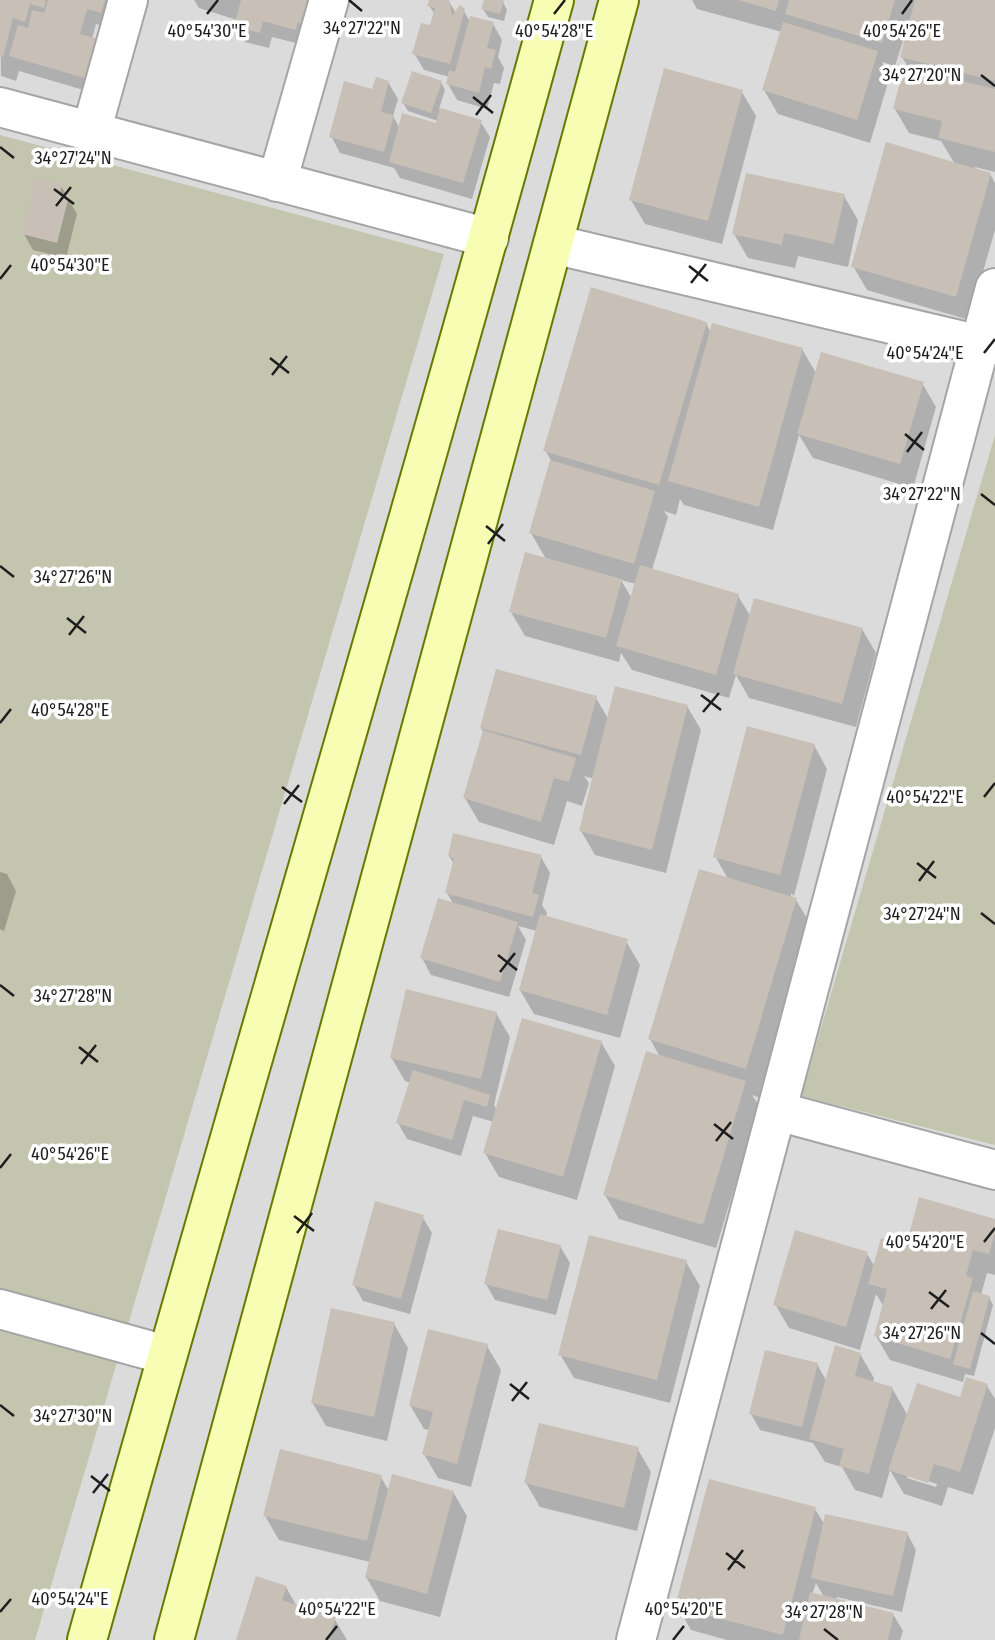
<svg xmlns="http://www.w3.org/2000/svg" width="995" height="1640" font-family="'Fira Sans Condensed',sans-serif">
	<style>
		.residential { fill: #dcdbdb }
		.construction { fill: #c4c5ae }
		.shadow { fill: #0003; fill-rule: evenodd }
		.building { fill: #c8bfb6 }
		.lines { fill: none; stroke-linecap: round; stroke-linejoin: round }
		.street-casing { stroke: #a5a5a5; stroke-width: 42 }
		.secondary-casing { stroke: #677a00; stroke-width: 42 }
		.street { stroke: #fff; stroke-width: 38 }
		.secondary { stroke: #f7feb3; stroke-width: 38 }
		.ticks { fill: none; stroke: #1e1e1e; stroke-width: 2.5 }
		.ticks-label { font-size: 18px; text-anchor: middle; fill: #1e1e1e; stroke: #fff; stroke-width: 7; stroke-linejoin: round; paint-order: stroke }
	</style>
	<rect width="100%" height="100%" fill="#f0ece3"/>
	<path class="residential" d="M0 0H995V1640H0Z"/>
	<path class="construction" d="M0 135 444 254 35 1640H0Z
		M995 435V1145L801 1096Z"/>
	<path class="shadow" d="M0 0H110V28L96 24 92 39 97 94 19 71 16 81 1 76Z
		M194 0H315L304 45 272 37 269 48 245 42 236 26 237 20 199 8Z
		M431 0H448L456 13 464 11 470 22 493 24 502 40 498 57 504 68 500 84 494 83 487 109 457 100 448 84 450 77 424 70 414 53 431 27 435 15 429 5Z
		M485 0H507H502L507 10 504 21 488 17 483 9Z
		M692 0H995V172L975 167 974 170 990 174 995 183V230L969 320 867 290 853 266 955 164 941 141 909 133 895 109 910 70 902 57 906 42 903 41 895 66 882 62 890 76 870 143 778 114 764 90 782 32 697 9Z
		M388 82 398 99 393 116 400 129 437 125 438 121 408 111 403 103 441 82 445 90 439 109 480 121 490 137 472 199 400 178 394 168 340 153 331 136 374 91Z
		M742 92 756 116 722 244 645 224 631 200Z
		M61 186 77 214 66 258 33 250 24 234Z
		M844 196 858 220 848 267 798 256 795 268 748 258 734 234Z
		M706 323 711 333 802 349 816 373 922 383 936 407 913 488 813 458 799 435 773 530 684 505 680 499 676 515 664 511 668 517 652 570 738 596 751 617 862 629 876 653 856 727 749 698 736 675 729 698 632 670 621 653 619 662 525 636 511 612 546 559 531 533 552 462 545 450ZM621 580 636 584 632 599Z
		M596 698 609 720 687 706 701 730 666 873 595 855 581 831 594 779 584 776 589 783 582 806 567 801 554 845 479 822 465 798 484 733 481 728Z
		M814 745 827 769 794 896 791 893V899L796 900 814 930 763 1099 752 1095 759 1106 716 1248 619 1219 605 1195 660 1057 650 1039 728 879 715 856Z
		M449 856 541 857 550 873 542 905 547 913 546 918 626 941 640 965 620 1038 534 1014 520 990 537 931 518 926 526 940 509 997 431 975 422 958 454 905 447 893 454 864Z
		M0 872 7 874 16 891 4 931 0 929Z
		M496 1013 510 1037 494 1105 497 1110 601 1042 615 1066 577 1200 499 1177 485 1153 494 1122 473 1116 461 1156 407 1139 398 1123 411 1083 405 1081 391 1057Z
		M422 1216 432 1233 410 1314 363 1301 354 1285Z
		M995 1221V1275L987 1273 981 1295 989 1297 993 1305 974 1376 965 1374 963 1382 890 1360 876 1336 884 1307 876 1294 860 1350 789 1328 775 1304 867 1254 875 1267 907 1248Z
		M560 1246 570 1263 556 1315 495 1300 486 1284Z
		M686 1262 700 1286 670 1403 574 1378 560 1354Z
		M394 1324 408 1348 387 1441 326 1426 312 1402Z
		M487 1346 501 1370 471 1487 438 1478 424 1454 430 1430 424 1429 410 1405Z
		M860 1354 874 1378 873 1383 892 1388 908 1416 961 1400 987 1386 995 1399V1428L973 1495 948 1487 942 1506 904 1494 890 1470 882 1498 855 1490 842 1467 825 1462 813 1443 760 1430 751 1414 817 1364 827 1382ZM907 1474 937 1484 936 1487 907 1478Z
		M637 1448 651 1472 637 1531 540 1507 526 1483Z
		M381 1477 389 1491 453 1492 467 1516 440 1617 380 1601 366 1577 370 1562 279 1540 265 1516Z
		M815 1509 825 1525 907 1533 916 1550 902 1612 837 1597 836 1600 893 1614 903 1631 900 1640H727L691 1630 677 1606ZM816 1583 824 1597 812 1595Z
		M286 1587 297 1607 334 1618 347 1640H238Z"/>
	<path class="building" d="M0 0H46L44 8 30 4 25 22 13 18 3 57H0Z
		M48 0H105L101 13 87 9 80 34 99 39 88 79 9 56 18 25 28 28 32 10 44 13Z
		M241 0H306L311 2 304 24 298 22 295 30 263 21 260 33 234 26Z
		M429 0H449L452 16 460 5 465 9 450 64 412 54 421 23 430 25 435 8 427 6Z
		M484 0H504L500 14 481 9Z
		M738 0H779L776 11Z
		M789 0H895L882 43 785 14Z
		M915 0H995V81L900 57Z
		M470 16 494 22 487 48 496 50 491 69 485 67 479 93 446 84 449 70 455 72Z
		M783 22 878 51 857 120 762 90Z
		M904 67 995 89V152L938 138 942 121 893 109Z
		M664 68 743 90 708 221 629 200Z
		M412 71 442 81 431 113 401 103Z
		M376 77 389 81 381 112 394 115 384 152 329 137 344 81 372 89Z
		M440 108 482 120 463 183 389 162 402 113 436 123Z
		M886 142 991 173 956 297 851 267Z
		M746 173 845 194 834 244 784 233 782 245 732 234Z
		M36 178 62 184 60 193 69 196 57 243 22 234Z
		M591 287 707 322 659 485 543 451Z
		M712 323 803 348 759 507 668 481Z
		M821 352 924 382 900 464 797 434Z
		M550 460 655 491 634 564 529 533Z
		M525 552 622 579 606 638 509 612Z
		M640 565 739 594 716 675 616 646Z
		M754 598 863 628 842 704 733 674Z
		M496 669 597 696 581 755 480 728Z
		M615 686 688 705 652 850 579 831Z
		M747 726 815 744 780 875 713 857Z
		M483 730 576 758 569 782 554 778 541 822 463 798Z
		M453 833 542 855 532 893 539 895 533 917 445 893 454 858 448 856Z
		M699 869 797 898 746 1069 648 1039Z
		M438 898 518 922 500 982 420 958Z
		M540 914 628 939 607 1015 519 990Z
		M406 989 497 1012 481 1079 390 1058Z
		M522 1018 602 1041 563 1177 483 1153Z
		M646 1051 746 1081 703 1225 603 1195Z
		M413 1070 490 1095 487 1107 464 1100 452 1140 396 1123Z
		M919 1197 995 1219V1233L989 1254 973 1250 966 1276 973 1278 950 1359 874 1336 887 1289 868 1284 881 1238 906 1246Z
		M375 1201 424 1215 401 1299 352 1285Z
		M498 1229 561 1245 547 1300 484 1284Z
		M795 1230 868 1252 846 1327 773 1305Z
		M589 1235 687 1260 657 1380 558 1355Z
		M973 1291 990 1296 970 1369 953 1364Z
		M331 1308 395 1322 374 1417 311 1403Z
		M428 1329 488 1344 457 1464 422 1454 433 1412 409 1405Z
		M835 1345 861 1353 855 1376 893 1387 869 1474 839 1466 844 1449 809 1439Z
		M765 1350 818 1363 802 1427 749 1414Z
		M966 1377 988 1384 960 1472 934 1464 928 1483 888 1470 917 1383 960 1397Z
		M539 1423 639 1447 624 1508 524 1483Z
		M280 1449 382 1475 367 1541 263 1516Z
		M392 1474 454 1491 427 1594 365 1577Z
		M709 1479 816 1507 783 1635 675 1607Z
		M825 1514 908 1532 893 1596 811 1578Z
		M256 1576 287 1586 282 1600 336 1617 328 1640H236Z
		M810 1592 894 1613 888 1640H799Z"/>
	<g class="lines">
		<g class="street-casing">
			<path id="street" d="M0 107 489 238
				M91 132 128 0
				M277 182 329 0
				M553 244 980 345H995
				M777 1111 995 1170
				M0 1309 166 1355
				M636 1640 995 288"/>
		</g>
		<g class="secondary-casing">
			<path id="secondary" d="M87 1640C240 1093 404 548 554 0
				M174 1640 619 0"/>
		</g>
		<use href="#street" class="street"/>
		<use href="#secondary" class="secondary"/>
	</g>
	<path class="ticks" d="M349 0 362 11M207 14 218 0M554 14 565 0M902 14 912 0M981 75 995 86M473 97 493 113M476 115 491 95M0 147 14 158M54 189 74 204M56 206 71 187M689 266 708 281M0 279 11 265M691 283 706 264M984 353 995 339M270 358 289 373M272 375 287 356M905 434 924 450M907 452 922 432M981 494 995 505M486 526 505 541M488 544 503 524M0 566 14 577M67 618 86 633M69 635 84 616M701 695 721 710M703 712 719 693M0 723 11 709M282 787 302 802M984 797 995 783M284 804 299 785M917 863 936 878M919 881 934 861M981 913 995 924M498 955 517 970M500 972 515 953M0 985 14 996M79 1047 98 1062M81 1064 96 1045M714 1124 733 1139M716 1141 731 1122M0 1168 11 1154M294 1216 314 1231M297 1233 312 1213M984 1242 995 1228M929 1292 949 1307M931 1309 946 1290M981 1333 995 1344M510 1384 529 1399M512 1401 527 1382M0 1405 14 1416M91 1476 110 1491M93 1493 108 1474M726 1553 745 1568M728 1570 743 1550M0 1612 11 1599M824 1629 838 1640M326 1640 337 1626M673 1640 684 1626"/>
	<g class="ticks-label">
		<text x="362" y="34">34°27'22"N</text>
		<text x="207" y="37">40°54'30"E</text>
		<text x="554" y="37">40°54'28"E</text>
		<text x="902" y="37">40°54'26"E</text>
		<text x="922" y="81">34°27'20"N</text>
		<text x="73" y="164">34°27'24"N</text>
		<text x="70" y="271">40°54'30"E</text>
		<text x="925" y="359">40°54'24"E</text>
		<text x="922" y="500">34°27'22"N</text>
		<text x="73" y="583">34°27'26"N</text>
		<text x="70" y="716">40°54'28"E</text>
		<text x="925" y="803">40°54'22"E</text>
		<text x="922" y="920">34°27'24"N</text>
		<text x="73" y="1002">34°27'28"N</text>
		<text x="70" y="1160">40°54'26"E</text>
		<text x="925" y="1248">40°54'20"E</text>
		<text x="922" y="1339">34°27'26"N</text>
		<text x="73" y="1422">34°27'30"N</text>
		<text x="70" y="1605">40°54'24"E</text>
		<text x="337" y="1615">40°54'22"E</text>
		<text x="684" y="1615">40°54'20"E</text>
		<text x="824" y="1618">34°27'28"N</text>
	</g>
</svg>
